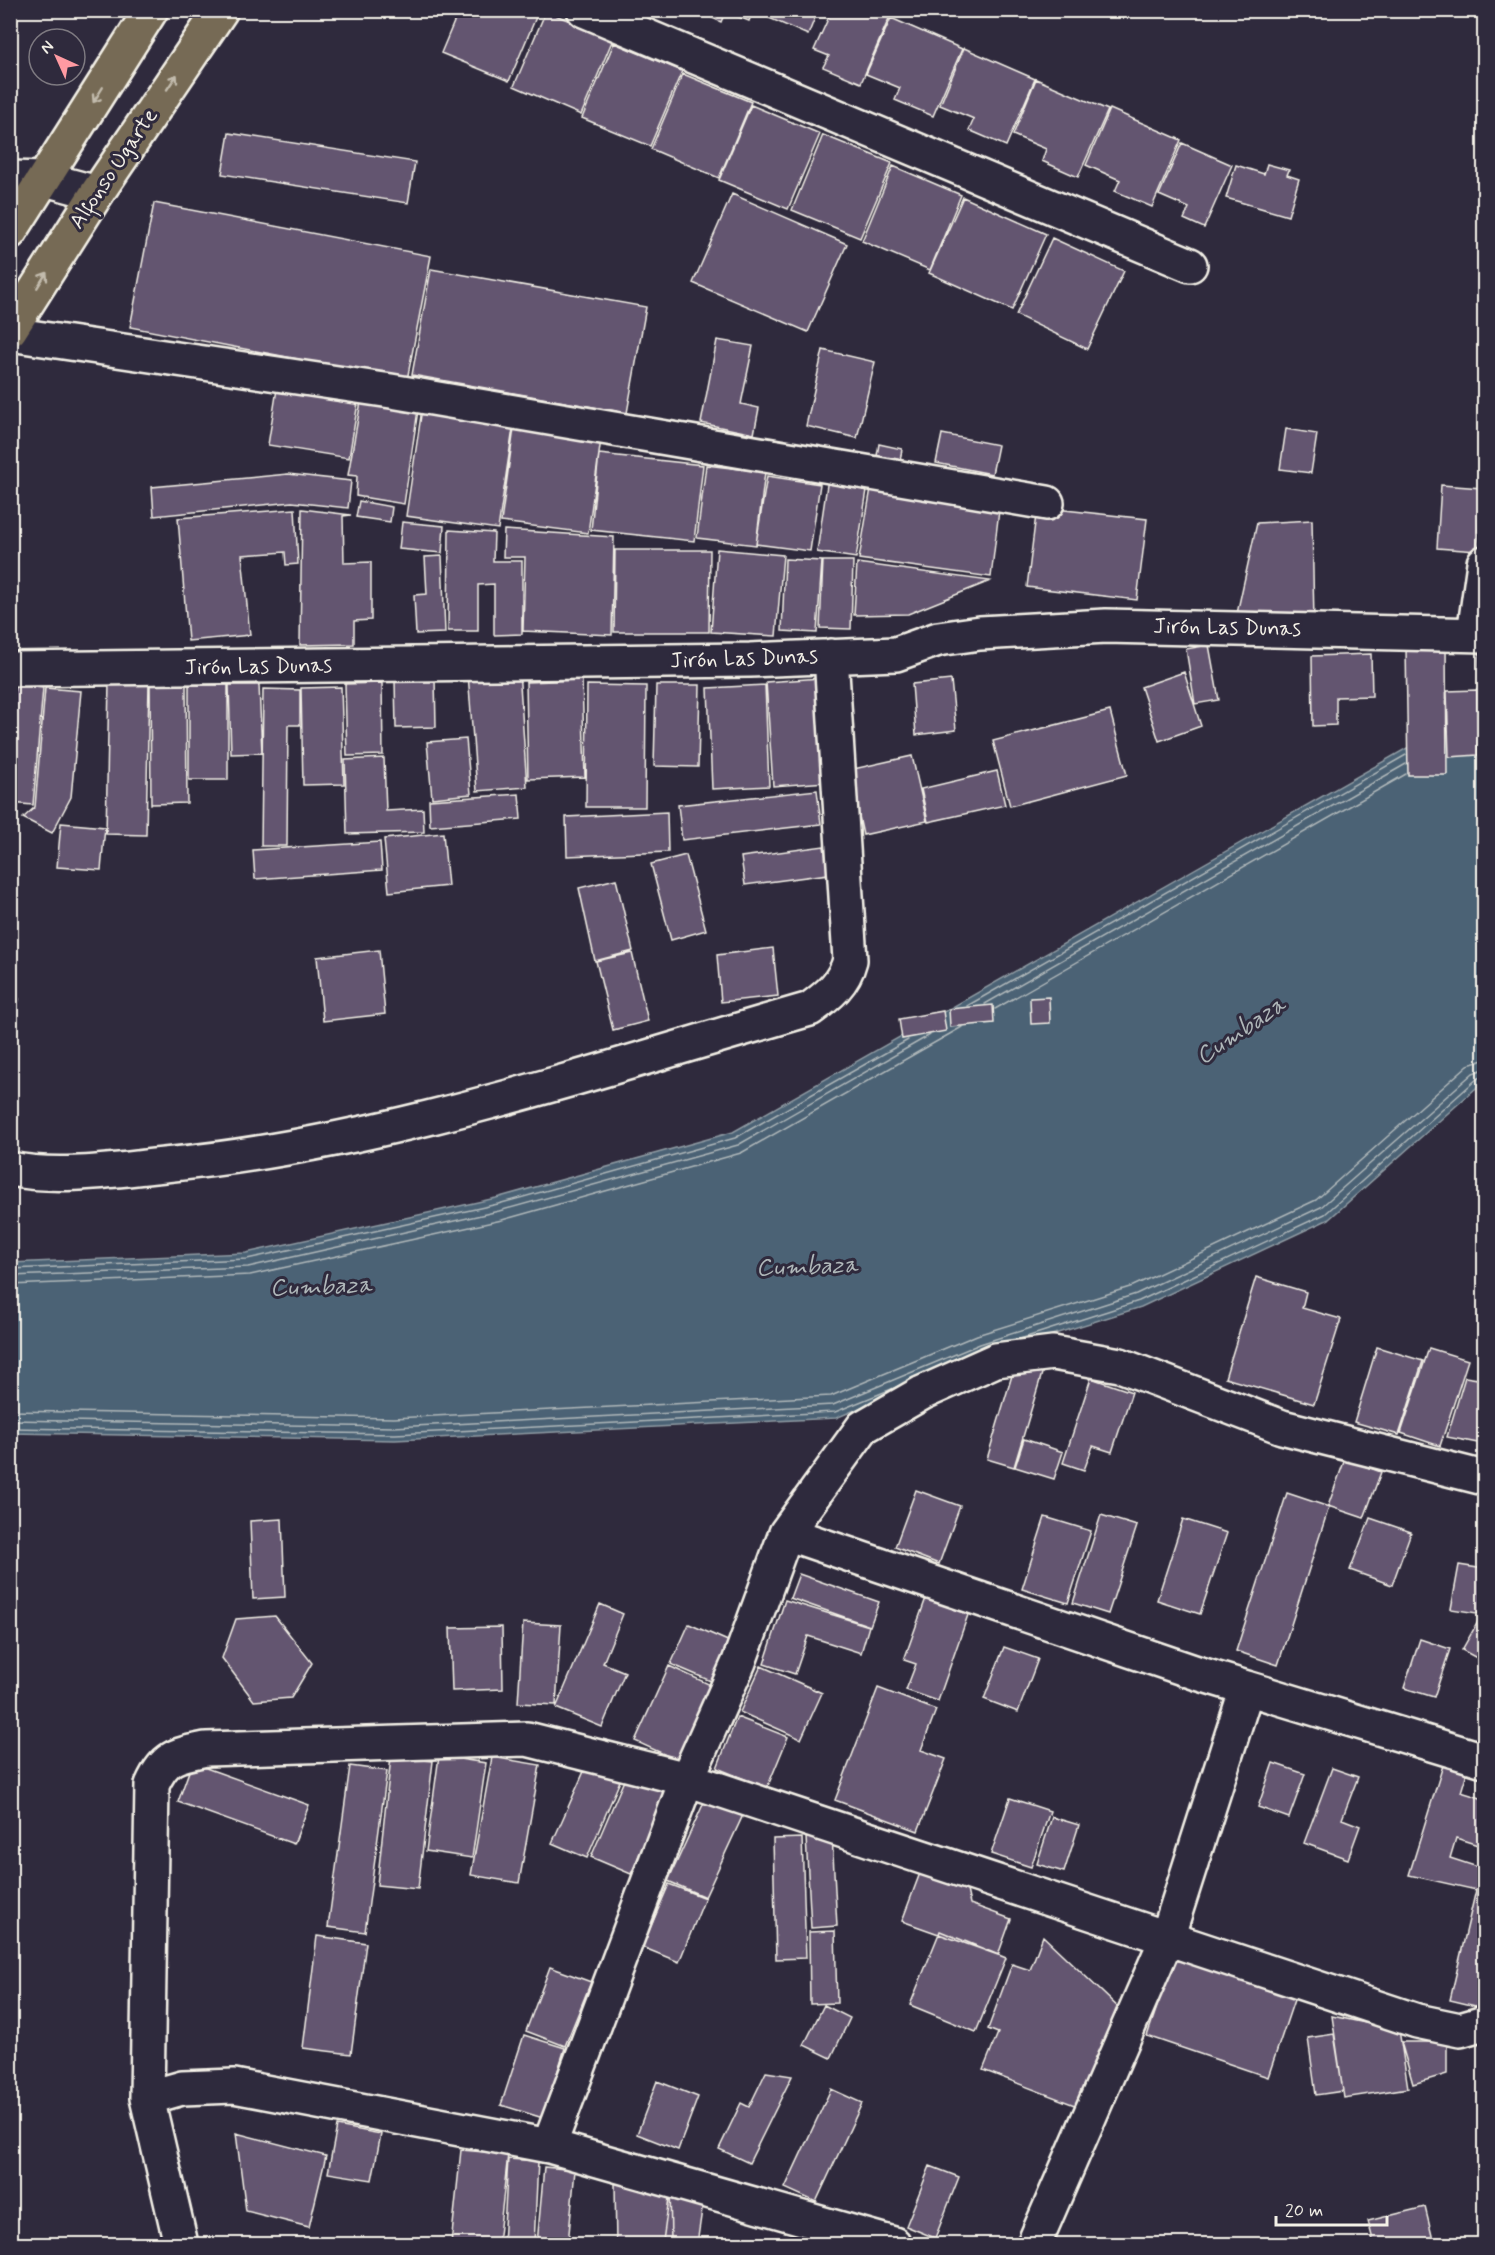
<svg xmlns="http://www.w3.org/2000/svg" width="1495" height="2255" font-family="Mynerve,sans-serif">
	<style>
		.water { fill: #4b6275; stroke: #8f9ba3; stroke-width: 1.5 }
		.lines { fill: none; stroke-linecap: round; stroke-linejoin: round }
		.shore { stroke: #b0b8ba; stroke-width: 1.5 }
		.building { fill: #645570; stroke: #f4f1e8; stroke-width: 1.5 }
		.street-casing { stroke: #f4f1e8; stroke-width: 38 }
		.primary-casing { stroke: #f4f1e8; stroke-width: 38 }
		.street { stroke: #2f2a3d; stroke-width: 33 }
		.primary { stroke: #766a54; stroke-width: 33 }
		.oneway { stroke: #c2bbad }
		.labels { text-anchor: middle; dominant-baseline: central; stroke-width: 6; stroke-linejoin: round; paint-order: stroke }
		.street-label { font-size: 22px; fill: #f4f1e8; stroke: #2f2a3d }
		.water-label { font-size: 24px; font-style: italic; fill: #b0b8ba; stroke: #2f2a3d }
	</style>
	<rect width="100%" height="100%" fill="#2f2a3d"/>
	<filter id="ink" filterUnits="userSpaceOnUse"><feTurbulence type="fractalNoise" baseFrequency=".0167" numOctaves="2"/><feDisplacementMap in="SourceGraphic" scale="12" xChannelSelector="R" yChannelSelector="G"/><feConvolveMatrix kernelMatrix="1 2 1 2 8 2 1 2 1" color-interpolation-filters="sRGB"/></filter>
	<g filter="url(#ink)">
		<path class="water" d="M1484 716V1081L1329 1219 1141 1307 984 1356 836 1418 395 1440 11 1433 10 1263 246 1253 496 1198 733 1132 1430 735Z"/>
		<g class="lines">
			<path class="shore" d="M985 1004 1406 764
				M967 1006 1406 755
				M995 1009 1406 774
				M10 1269 247 1259 498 1204 735 1138 908 1040
				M10 1276 248 1267 499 1211 738 1145 930 1035
				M10 1285 250 1275 502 1220 741 1153 962 1027
				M1020 1339 1139 1301 1325 1214 1478 1078 1484 1077
				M10 1411 394 1418 831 1396 977 1335 1133 1286 1316 1200 1468 1065 1484 1060
				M10 1420 394 1427 833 1405 980 1344 1136 1294 1321 1207 1473 1073 1484 1069
				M10 1428 395 1434 835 1412 899 1386"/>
		</g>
		<path class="building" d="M459 10H539L509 81 441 53Z
			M696 10H726L721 22Z
			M733 10H753L749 21 731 14Z
			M763 10H818L808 35 769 18 771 14Z
			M832 10H877L890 16 861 83 823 67 829 56 814 50Z
			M546 11 613 39 581 115 514 86Z
			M891 18 962 49 933 116 895 100 900 88 866 74Z
			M614 43 682 71 650 146 582 118Z
			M964 48 1035 79 1006 146 969 130 974 119 940 105Z
			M683 74 751 102 719 178 651 149Z
			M1036 79 1108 110 1078 177 1042 161 1046 149 1013 135Z
			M751 105 820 134 788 209 719 180Z
			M1110 109 1181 140 1152 207 1115 191 1120 180 1086 165Z
			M229 133 415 162 408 203 222 174Z
			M823 135 892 163 860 238 792 210Z
			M1182 143 1232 165 1204 228 1184 219 1189 208 1159 195Z
			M1267 164 1289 170 1287 175 1299 179 1288 216 1226 198 1236 165 1264 174Z
			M893 166 961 195 930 270 862 241Z
			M732 194 847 244 808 332 693 283Z
			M963 197 1046 234 1012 310 929 273Z
			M154 203 431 256 407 380 130 327Z
			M1052 238 1124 271 1087 349 1016 315Z
			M431 269 646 307 627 413 412 375Z
			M717 340 753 346 741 404 759 408 754 434 701 423Z
			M823 350 875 362 857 438 806 426Z
			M277 389 358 402 349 458 268 445Z
			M361 401 418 410 404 504 356 496 357 476 348 475Z
			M423 402 515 415 498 529 406 516Z
			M515 421 602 432 588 533 501 522Z
			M1286 429 1317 434 1311 473 1280 469Z
			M942 434 998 445 992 474 936 463Z
			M879 444 902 449 900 461 877 456Z
			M599 454 703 465 694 541 591 530Z
			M706 465 765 472 756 545 697 538Z
			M288 474 351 481 348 508 292 502 154 516 152 487Z
			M767 476 820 484 810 551 756 544Z
			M828 478 868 484 856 558 817 552Z
			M872 482 1000 502 991 577 859 559Z
			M1441 485 1482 488 1477 551 1437 548Z
			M359 501 392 507 390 522 356 517Z
			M1037 507 1147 519 1137 600 1027 587Z
			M295 509 298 564 286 565 285 552 242 555 250 635 188 641 178 518Z
			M302 509 351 515 343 516 344 563 371 562V620L354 621V644L300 645Z
			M1312 520 1314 623 1236 618 1257 523Z
			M402 522 444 526 442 553 399 549Z
			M449 530 494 533 493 561H522V634L494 635V584L478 585V631H448Z
			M504 530 614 537 612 635 523 631 525 557H503Z
			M717 549 783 555 776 636 711 632Z
			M615 550H710L709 632H614Z
			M442 556 445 633 416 634 414 595 427 594 425 557Z
			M785 559 822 561 817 633 782 631Z
			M823 561H853L851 629 820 628Z
			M857 563 990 581 908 614 854 615Z
			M1209 645 1219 700 1195 704 1186 649Z
			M1446 646 1447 775H1408L1406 647Z
			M1479 646H1484V743L1481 744Z
			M1371 654 1372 696 1336 697V725L1313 726 1312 656Z
			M519 670 527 787 477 791 468 674Z
			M1184 672 1201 726 1159 741 1141 687Z
			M820 678 826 782 773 786 766 682Z
			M435 679 436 727 396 728 395 680Z
			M582 680 585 777 528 779 526 682Z
			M951 680 956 730 916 735 912 684Z
			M109 682H149L146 835 106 834Z
			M186 682 187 803 151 804 150 683Z
			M382 683 383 755 347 756 345 684Z
			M15 685 43 688 33 805 10 803V742Z
			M189 685H228V780H189Z
			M229 685H259L262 753 231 754Z
			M587 685 646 686 645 807H586Z
			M656 685H700L698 767 654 766Z
			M765 685 769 786 712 789 708 688Z
			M341 687 344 784 303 785 301 688Z
			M45 688 81 691 71 797 52 833 23 818 35 807Z
			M263 689 300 690V725H288L287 846H261Z
			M1477 690 1478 755 1449 757 1447 691Z
			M1110 711 1127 775 1010 806 993 741Z
			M466 739 471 794 432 798 427 742Z
			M912 756 927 821 863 835 849 770Z
			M384 758 386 811 423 809 424 832 347 834 345 760Z
			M997 771 1005 805 928 822 921 789Z
			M817 790 821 824 682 840 678 805Z
			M519 794 521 819 430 826 429 800Z
			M10 809 15 810 10 865Z
			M667 812 668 852 567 856 566 817Z
			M61 823 105 827 101 870 57 867Z
			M443 833 448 886 389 892 384 839Z
			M380 842 382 870 255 879 253 850Z
			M824 846 828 874 745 885 741 857Z
			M686 855 706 930 671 940 651 864Z
			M616 879 633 951 595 961 579 888Z
			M773 948 778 996 721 1002 717 955Z
			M379 950 385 1014 323 1021 317 957Z
			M632 953 648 1021 613 1030 596 961Z
			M1049 997 1050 1023 1031 1024 1030 998Z
			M10 998 19 999 10 1040Z
			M993 1005 994 1023 950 1027 949 1009Z
			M943 1011 946 1031 902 1039 899 1019Z
			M1256 1277 1306 1292 1302 1308 1341 1319 1314 1404 1225 1378Z
			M1377 1347 1423 1361 1399 1435 1354 1422Z
			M1429 1348 1468 1360 1440 1446 1401 1433Z
			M1016 1362 1043 1370 1014 1467 987 1459Z
			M1465 1377 1484 1380 1483 1444 1447 1437Z
			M1091 1378 1132 1392 1112 1452 1093 1446 1084 1470 1063 1463Z
			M1024 1439 1063 1452 1054 1479 1015 1467Z
			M1345 1459 1381 1472 1364 1518 1328 1506Z
			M916 1490 960 1506 939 1564 895 1547Z
			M1287 1493 1329 1507 1278 1665 1236 1651Z
			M1101 1515 1137 1526 1108 1614 1073 1603Z
			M1045 1517 1091 1531 1068 1603 1022 1589Z
			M1370 1518 1411 1532 1392 1585 1350 1570Z
			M282 1519 285 1597 253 1599 250 1521Z
			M1183 1519 1227 1533 1200 1614 1157 1600Z
			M1459 1565 1484 1569 1483 1614 1451 1609Z
			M799 1574 879 1602 870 1626 790 1598Z
			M926 1598 969 1612 938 1701 906 1690 916 1664 904 1660Z
			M785 1600 869 1626 861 1653 808 1636 795 1674 764 1664Z
			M600 1604 623 1614 603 1663 625 1672 602 1727 556 1708Z
			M1484 1611V1662L1462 1650Z
			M275 1616 312 1663 291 1698 254 1701 222 1658 236 1619Z
			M523 1623 561 1625 556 1705 518 1703Z
			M689 1624 730 1642 713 1682 671 1664Z
			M502 1627 503 1689 452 1691 450 1628Z
			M1420 1639 1450 1649 1434 1697 1404 1688Z
			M1004 1647 1038 1659 1018 1712 984 1699Z
			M669 1666 713 1686 679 1761 635 1741Z
			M761 1666 822 1693 801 1739 740 1712Z
			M878 1688 936 1710 921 1750 946 1759 918 1831 835 1800Z
			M737 1717 788 1737 767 1788 717 1768Z
			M439 1756 486 1763 472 1858 426 1851Z
			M391 1757 433 1761 418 1889 377 1885Z
			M492 1757 540 1765 519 1883 471 1875Z
			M1444 1762 1468 1769 1461 1792 1484 1799V1847L1456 1838 1450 1858 1484 1869V1876L1476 1890 1409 1875Z
			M192 1763 309 1805 294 1844 178 1802Z
			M1273 1763 1305 1774 1289 1818 1258 1807Z
			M350 1766 387 1771 365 1932 328 1927Z
			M586 1767 620 1781 587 1858 552 1843Z
			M1332 1768 1358 1777 1342 1819 1360 1826 1348 1859 1304 1843Z
			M628 1771 668 1788 631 1874 591 1857Z
			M706 1798 743 1815 705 1897 668 1881Z
			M1010 1798 1050 1811 1031 1867 991 1854Z
			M1052 1817 1079 1825 1064 1872 1037 1864Z
			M832 1836 837 1926 811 1928 806 1837Z
			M802 1838 806 1958 776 1959 773 1839Z
			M923 1865 965 1881 970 1904 1011 1919 998 1955 902 1921Z
			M669 1884 705 1898 679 1962 642 1947Z
			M1476 1890 1484 1892V2008L1450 2000Z
			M835 1931 837 2003 810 2004 809 1932Z
			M940 1931 1006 1958 976 2032 910 2005Z
			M317 1936 366 1943 351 2054 303 2048Z
			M1043 1936 1123 2012 1085 2109 983 2070 998 2033 988 2029 1012 1964 1030 1970Z
			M1174 1957 1295 1997 1268 2077 1147 2036Z
			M550 1967 591 1982 565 2046 526 2031Z
			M824 2005 850 2018 831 2058 804 2045Z
			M1332 2016 1399 2030 1408 2088 1344 2098Z
			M1334 2034 1343 2091 1316 2095 1308 2038Z
			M524 2035 565 2048 543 2118 501 2105Z
			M1401 2042H1447V2074L1413 2084Z
			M766 2072 792 2076 749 2163 719 2149 741 2103 749 2107Z
			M657 2081 698 2097 678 2150 637 2134Z
			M831 2089 862 2103 816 2202 785 2188Z
			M337 2126 381 2134 372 2180 328 2173Z
			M236 2133 326 2156 309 2227 246 2211Z
			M461 2150 508 2154 498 2244H451Z
			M508 2159 538 2161 534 2244H503Z
			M930 2166 959 2177 935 2238 906 2226Z
			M544 2167 575 2170 568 2244H537Z
			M670 2182 671 2244H616L615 2183Z
			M669 2198 703 2203 697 2244 663 2241Z
			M1425 2207 1434 2244H1374L1368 2221Z"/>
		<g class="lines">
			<g class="street-casing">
				<path id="street" d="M584 10 1190 265
					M10 178 45 179 97 193
					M10 334 391 391 1047 503
					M1474 634 1484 563
					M10 669 750 660 896 654 938 639 980 633 1106 626 1484 635
					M10 1169C59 1179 114 1170 164 1165 385 1144 597 1070 810 1009 829 995 844 983 850 960L831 656
					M786 1533 1197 1673 1484 1760
					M147 2098 182 2088 234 2086 549 2146 894 2244
					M549 2146 687 1779 739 1662 786 1533 863 1427 922 1393 996 1360 1053 1353 1120 1365 1282 1427 1484 1478
					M181 2244 147 2098 152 1785C165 1756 176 1755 206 1749L527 1739 687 1779 1417 2021 1460 2030 1484 2023
					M1034 2244 1167 1938 1247 1688"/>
			</g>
			<g class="primary-casing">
				<path id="primary" d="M10 232 151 10
					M10 330 97 193 221 10"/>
			</g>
			<use href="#street" class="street"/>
			<use href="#primary" class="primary"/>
		</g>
		<defs><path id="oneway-shaft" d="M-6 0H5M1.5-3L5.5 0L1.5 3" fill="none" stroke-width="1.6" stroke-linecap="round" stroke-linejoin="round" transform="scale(1.5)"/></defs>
		<g class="oneway">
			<use href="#oneway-shaft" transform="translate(172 82) rotate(-56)"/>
			<use href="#oneway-shaft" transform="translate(98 95) rotate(122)"/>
			<use href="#oneway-shaft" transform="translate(42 280) rotate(-58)"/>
		</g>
	</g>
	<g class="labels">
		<g class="street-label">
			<text transform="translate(114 169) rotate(-56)">Alfonso Ugarte</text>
			<text transform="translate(1227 628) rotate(1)">Jirón Las Dunas</text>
			<text transform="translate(744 659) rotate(-2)">Jirón Las Dunas</text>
			<text transform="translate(258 667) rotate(-1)">Jirón Las Dunas</text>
		</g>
		<g class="water-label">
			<text transform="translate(1241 1031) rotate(-34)">Cumbaza</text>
			<text transform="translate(807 1267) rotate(-2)">Cumbaza</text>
			<text transform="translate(321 1287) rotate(-2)">Cumbaza</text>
		</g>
	</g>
	<rect width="1495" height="2255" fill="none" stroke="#2f2a3d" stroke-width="36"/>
	<rect x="18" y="18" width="1459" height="2219" fill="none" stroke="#f4f1e8" stroke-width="2" filter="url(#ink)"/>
	<g transform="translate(57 57) rotate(315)"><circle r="28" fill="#2f2a3d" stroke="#7e7a81" stroke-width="1.5"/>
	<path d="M0-4.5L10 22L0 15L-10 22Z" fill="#ff9aa2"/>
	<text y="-9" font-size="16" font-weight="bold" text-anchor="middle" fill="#f4f1e8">N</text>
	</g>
	<path d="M1276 2216v9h111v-9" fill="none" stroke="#f4f1e8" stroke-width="3"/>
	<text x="1285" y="2216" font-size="18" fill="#f4f1e8" stroke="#2f2a3d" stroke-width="4.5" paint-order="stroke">20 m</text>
</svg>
